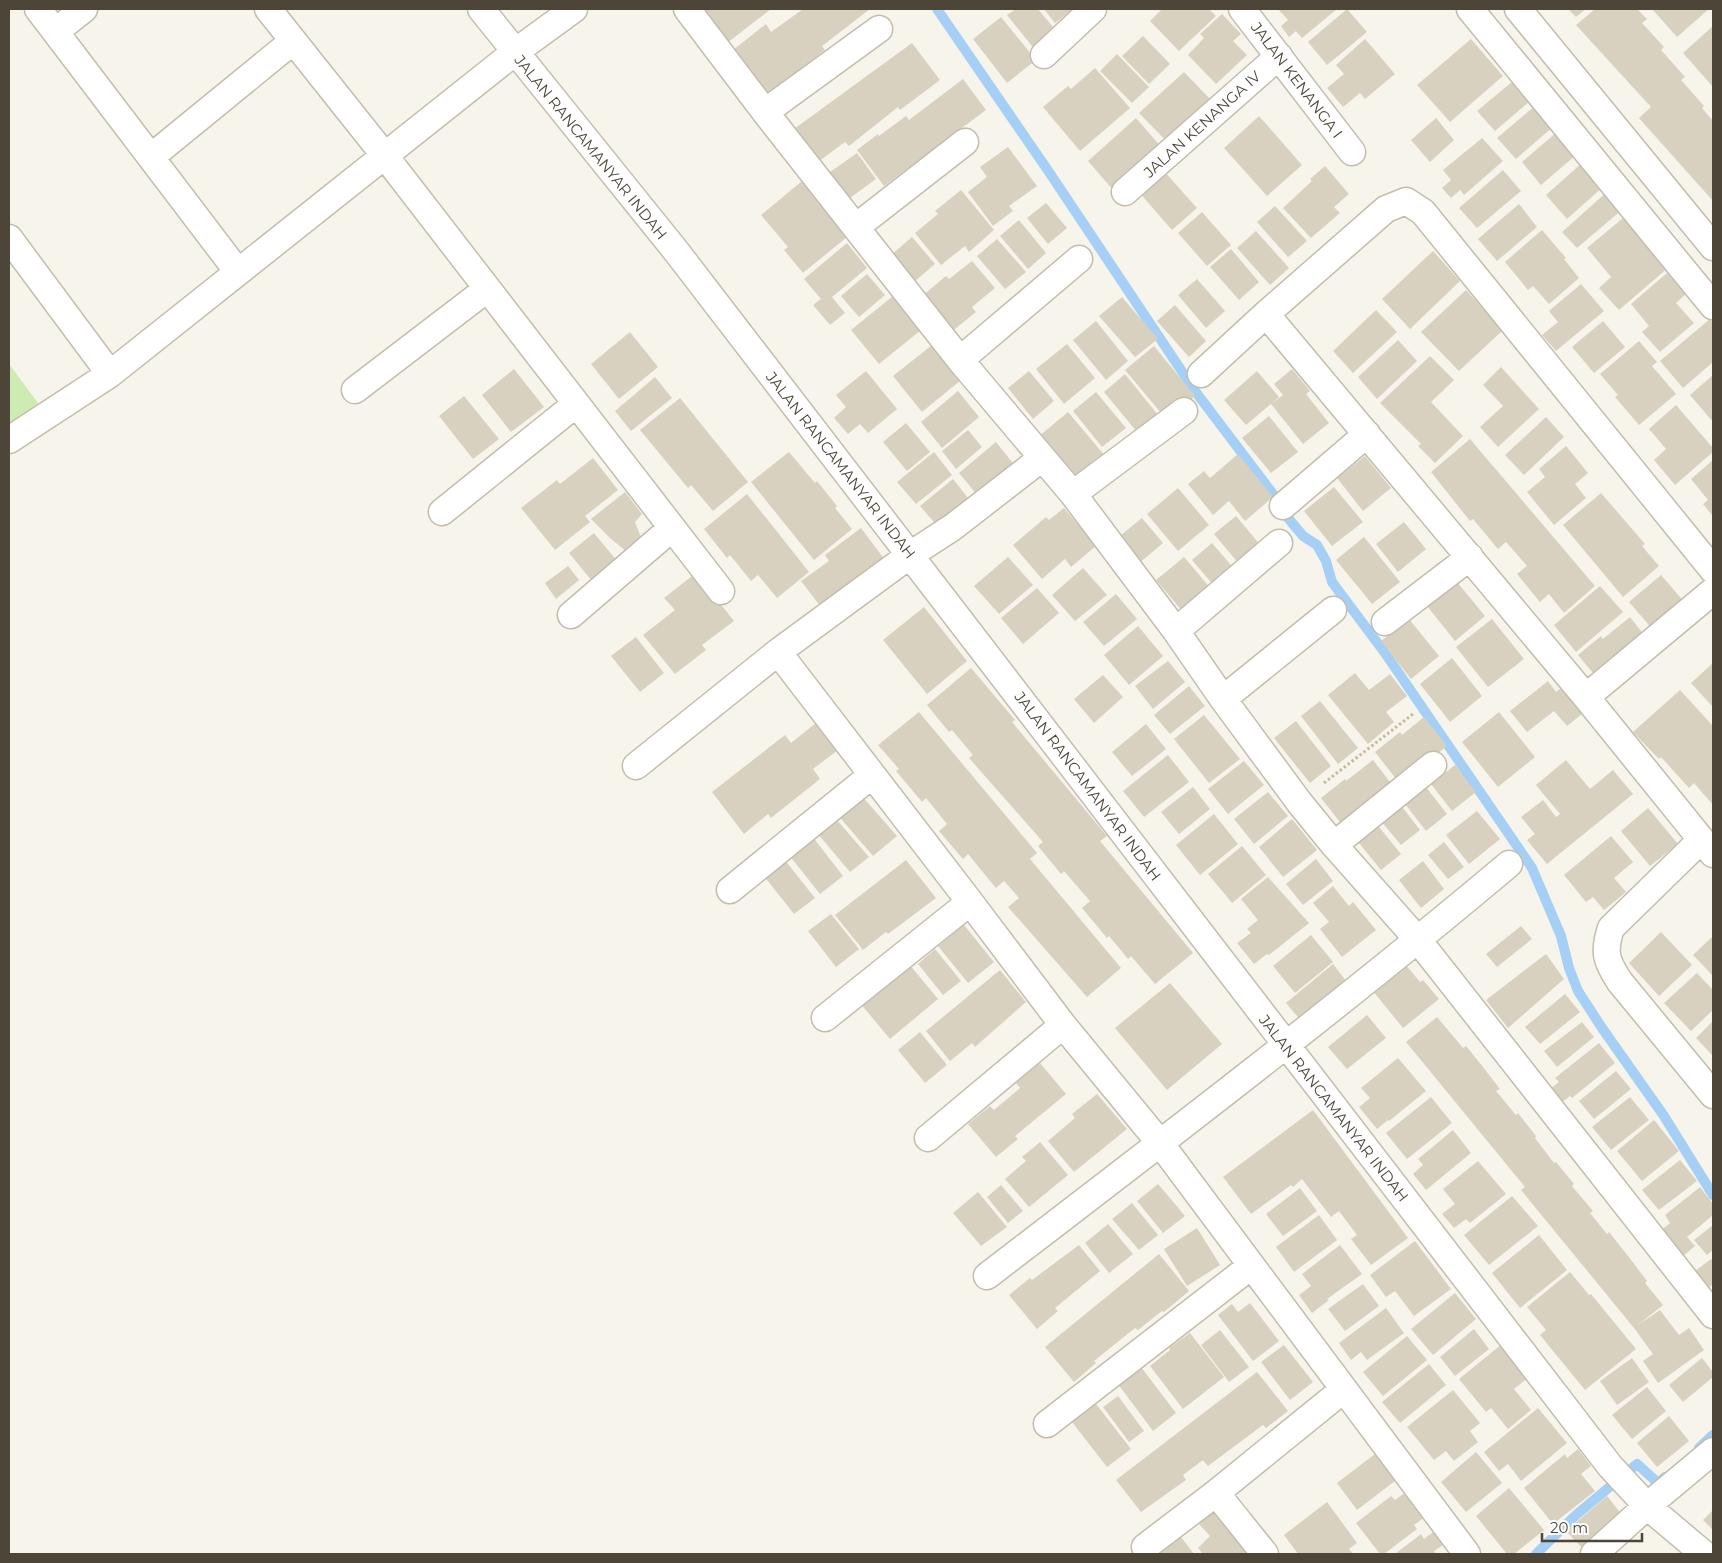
<svg xmlns="http://www.w3.org/2000/svg" width="1722" height="1563" font-family="Montserrat,sans-serif">
	<style>
		.green { fill: #ceecb2 }
		.lines { fill: none; stroke-linecap: round; stroke-linejoin: round }
		.stream { stroke: #a5cff5; stroke-width: 10 }
		.building { fill: #d9d1c0 }
		.minor-casing { stroke: #c3bdad; stroke-width: 29 }
		.path { stroke: #c6ba9d; stroke-width: 3; stroke-dasharray: 2.5 2.5; stroke-linecap: butt }
		.minor { stroke: #fff; stroke-width: 26 }
		.labels { text-anchor: middle; dominant-baseline: central; stroke-width: 4; stroke-linejoin: round; paint-order: stroke }
		.street-label { font-size: 15px; fill: #4c4538; stroke: #fff }
	</style>
	<rect width="100%" height="100%" fill="#f6f4eb"/>
	<path class="green" d="M9 364 38 403 9 425Z"/>
	<g class="lines">
		<path class="stream" d="M937 9 1049 172 1195 391 1279 502V507L1303 536 1317 545 1326 561 1332 582 1385 653 1532 868 1561 936 1569 968 1578 991 1602 1028 1664 1116 1713 1195
			M1699 1448 1713 1435
			M1536 1554 1576 1515 1637 1464 1658 1483 1665 1477"/>
	</g>
	<path class="building" d="M701 9H771L727 43Z
		M803 9H870L822 46 825 50 800 69 804 74 772 98 733 50 766 24 771 32Z
		M1016 9H1038L1058 33 1036 51 1007 15Z
		M1044 9H1089L1074 20 1068 13 1055 23Z
		M1162 9H1209L1216 16 1179 51 1150 21Z
		M1278 9H1337L1302 38 1296 31 1289 37 1281 26 1288 20Z
		M1347 9 1367 32 1327 65 1308 42Z
		M1568 9H1586L1576 17Z
		M1595 9H1637L1647 19 1642 23 1664 47 1661 50 1685 77 1681 80 1704 106 1702 108 1713 121V201L1639 118 1651 107 1576 25Z
		M1652 9H1709L1677 37Z
		M1222 14 1241 34 1233 41 1247 55 1216 84 1188 55 1204 38 1200 34Z
		M1001 17 1036 60 1007 83 973 39Z
		M1713 26V87L1683 53Z
		M1143 36 1170 64 1149 84 1122 56Z
		M1365 39 1395 74 1365 99 1360 93 1343 107 1327 88 1344 74 1336 65Z
		M1471 39 1503 76 1450 122 1417 85Z
		M912 43 940 80 900 110 898 107 849 146 845 142 818 162 794 129Z
		M1117 54 1149 87 1132 103 1100 71Z
		M1095 68 1130 108 1080 151 1043 107 1068 86 1071 89Z
		M1184 72 1211 100 1173 148 1139 113Z
		M963 79 986 110 884 186 857 150 878 134 879 136 906 116 909 120Z
		M1513 81 1530 101 1495 131 1477 111Z
		M1536 105 1554 126 1516 159 1497 138Z
		M1259 116 1302 165 1267 196 1224 148Z
		M1136 118 1163 149 1114 191 1088 161Z
		M1436 118 1454 140 1430 162 1411 140Z
		M1557 132 1576 155 1541 185 1522 162Z
		M1482 138 1503 161 1464 195 1460 190 1451 198 1442 188 1451 180 1443 170Z
		M1008 147 1037 186 1009 206 1013 211 993 226 968 192 987 177 980 167Z
		M857 153 876 179 850 198 830 172Z
		M1583 162 1604 186 1567 219 1546 195Z
		M1325 166 1349 194 1334 207 1340 213 1311 238 1283 208 1312 181 1310 179Z
		M1163 170 1197 208 1172 230 1138 191Z
		M1503 170 1521 191 1477 228 1459 208Z
		M802 181 847 237 803 273 784 250 788 247 761 215Z
		M961 190 994 230 969 252 965 246 941 265 915 233 938 214 935 211Z
		M1608 191 1623 209 1577 248 1562 232Z
		M1046 203 1067 228 1048 244 1027 218Z
		M1519 204 1537 227 1497 261 1478 239Z
		M1275 206 1307 241 1288 257 1257 222Z
		M1202 212 1231 245 1207 266 1178 233Z
		M1623 218 1647 246 1649 244 1669 267 1619 310 1599 288 1611 277 1587 248Z
		M1019 220 1046 253 1028 269 1000 236Z
		M1542 230 1566 258 1564 259 1579 278 1549 304 1533 286 1528 290 1505 262Z
		M1256 231 1289 268 1270 285 1237 248Z
		M912 237 935 264 914 282 891 255Z
		M997 239 1026 272 1005 289 977 256Z
		M847 243 867 268 832 297 845 313 830 325 813 305 821 299 804 279Z
		M1231 249 1259 282 1239 300 1210 267Z
		M1433 251 1460 281 1410 329 1382 299Z
		M972 261 995 288 972 307 976 312 950 333 921 297 946 276 949 279Z
		M1667 273 1686 294 1676 303 1694 323 1660 352 1642 332 1649 326 1631 304Z
		M867 274 885 295 859 317 841 296Z
		M1197 279 1225 311 1206 328 1178 295Z
		M1581 284 1604 311 1556 351 1542 335 1558 322 1549 311Z
		M1466 290 1503 330 1459 371 1421 332Z
		M893 296 921 330 879 364 851 330Z
		M1122 297 1158 339 1135 357 1099 316Z
		M1175 305 1206 341 1189 357 1157 321Z
		M1376 310 1397 332 1353 373 1333 351Z
		M1710 319 1713 323V362L1683 388 1660 361Z
		M1096 321 1128 361 1106 380 1073 340Z
		M1603 321 1625 347 1594 373 1572 347Z
		M630 332 658 367 619 399 591 364Z
		M1398 340 1417 361 1377 399 1358 377Z
		M1639 341 1657 362 1652 366 1676 394 1639 425 1615 397 1618 395 1600 374Z
		M1067 344 1095 378 1064 404 1036 369Z
		M932 345 961 380 922 412 893 376Z
		M1154 346 1195 396 1167 420 1125 370Z
		M1430 356 1454 380 1431 402 1463 436 1435 463 1418 446 1421 444 1380 403Z
		M1501 367 1539 409 1498 447 1480 427 1503 406 1483 385Z
		M514 369 544 407 511 432 482 395Z
		M1292 369 1310 391 1306 394 1329 423 1303 444 1271 404 1283 395 1274 384Z
		M866 371 897 409 868 433 860 424 848 434 834 418 846 407 836 395Z
		M1029 371 1054 401 1033 419 1008 388Z
		M1257 371 1279 397 1246 425 1224 400Z
		M1125 374 1158 415 1137 432 1104 392Z
		M1713 375V422L1690 395Z
		M655 377 672 398 631 431 615 411Z
		M958 391 979 417 942 448 921 422Z
		M1096 392 1126 428 1102 447 1073 411Z
		M464 396 499 439 473 459 439 416Z
		M680 398 748 482 713 511 691 485 688 488 640 430Z
		M1676 405 1713 448V452L1675 485 1654 460 1666 449 1649 429Z
		M1068 412 1106 457 1076 482 1038 437Z
		M1269 416 1298 452 1271 473 1242 438Z
		M1546 417 1564 437 1524 475 1505 455Z
		M906 423 930 452 907 471 883 442Z
		M968 430 982 447 956 469 942 451Z
		M1470 439 1595 586 1564 613 1549 594 1540 602 1517 574 1527 566 1506 542 1498 549 1473 519 1470 521 1431 472Z
		M996 442 1020 472 983 502 959 473Z
		M1566 446 1588 473 1575 484 1586 498 1554 525 1527 492 1545 477 1539 469Z
		M789 452 815 483 817 481 837 506 835 508 852 529 814 560 751 482Z
		M934 452 952 475 916 504 897 482Z
		M1238 454 1273 497 1245 521 1229 501 1213 515 1188 484 1204 471 1210 478Z
		M1365 456 1391 488 1363 511 1337 478Z
		M593 458 618 490 585 516 590 522 555 550 521 508 557 480 560 484Z
		M1713 460V516L1703 504 1708 500 1691 479Z
		M953 479 972 503 940 529 920 506Z
		M1334 487 1363 522 1332 546 1304 511Z
		M1178 488 1209 525 1178 551 1147 514Z
		M625 492 642 514 635 522 641 537 627 552 610 538 591 519Z
		M1601 493 1645 544 1642 546 1659 566 1623 597 1563 525Z
		M747 494 809 572 777 598 758 575 751 581 730 555 727 558 704 529Z
		M1064 508 1096 546 1071 567 1065 559 1042 579 1013 545 1046 517 1049 520Z
		M1236 516 1266 552 1244 570 1214 534Z
		M1142 518 1163 543 1137 565 1116 539Z
		M1404 522 1426 549 1398 572 1376 544Z
		M861 528 888 564 824 611 801 581 829 561 825 555Z
		M594 533 622 567 597 587 569 553Z
		M1364 537 1400 582 1372 604 1336 560Z
		M1212 543 1236 571 1216 588 1192 560Z
		M1008 557 1033 585 999 614 974 586Z
		M1184 557 1217 596 1189 619 1156 580Z
		M568 566 579 580 556 599 545 583Z
		M1083 568 1107 595 1075 621 1052 595Z
		M696 573 734 621 702 645 706 650 675 674 643 635 675 610 664 598Z
		M1661 575 1686 604 1654 631 1629 602Z
		M1457 582 1485 616 1455 641 1427 606Z
		M1600 586 1623 612 1576 652 1554 625Z
		M1037 588 1059 613 1023 644 1001 618Z
		M1116 594 1137 619 1104 646 1083 622Z
		M924 607 967 661 927 694 883 640Z
		M1630 617 1649 641 1618 667 1610 658 1593 673 1578 655 1601 636 1603 639Z
		M1409 619 1439 656 1411 679 1381 641Z
		M1492 619 1524 659 1488 687 1456 647Z
		M1138 626 1163 656 1129 685 1104 655Z
		M636 637 664 673 640 692 611 656Z
		M1452 658 1482 696 1450 722 1420 684Z
		M1168 661 1185 682 1153 709 1135 686Z
		M1713 663V707L1691 683Z
		M971 668 1015 720 1012 722 1107 836 1100 841 1193 953 1155 984 1131 956 1128 959 1109 936 1107 938 1082 908 1090 901 1064 871 1061 874 1038 846 1043 842 969 758 973 755 952 730 949 732 927 705Z
		M1355 673 1369 690 1390 674 1407 696 1386 712 1394 722 1368 744 1328 695Z
		M1103 675 1123 697 1094 723 1074 699Z
		M1548 681 1556 692 1566 684 1587 710 1567 726 1554 711 1527 732 1510 711Z
		M1189 686 1205 706 1170 734 1154 715Z
		M1680 690 1713 726V805L1694 783 1689 788 1661 757 1659 759 1633 732Z
		M1320 701 1358 748 1338 764 1301 716Z
		M919 712 1037 853 1030 859 1121 968 1087 997 1008 907 1019 898 1004 881 996 888 968 854 963 859 939 831 947 824 926 798 922 802 896 771 899 769 878 745Z
		M1499 712 1535 757 1498 787 1462 742Z
		M1204 715 1240 759 1209 783 1174 739Z
		M1424 717 1447 746 1400 784 1375 752 1400 732 1402 735Z
		M1296 721 1331 766 1310 783 1274 738Z
		M816 723 838 750 813 769 820 779 771 818 768 814 744 834 712 792 785 735 791 743Z
		M1146 724 1166 749 1132 776 1112 752Z
		M1168 755 1189 782 1144 817 1123 791Z
		M1373 760 1397 791 1347 831 1321 798 1345 779 1346 781Z
		M1566 760 1590 789 1613 770 1633 794 1547 864 1527 840 1535 834 1521 817 1543 800 1556 817 1560 814 1536 785Z
		M1244 761 1264 785 1228 814 1208 789Z
		M1455 765 1476 792 1452 811 1431 784Z
		M1193 787 1210 809 1179 834 1161 812Z
		M1426 787 1447 814 1426 831 1405 804Z
		M1268 792 1288 816 1254 844 1234 819Z
		M860 794 897 836 873 856 837 814Z
		M1400 804 1420 830 1401 845 1380 820Z
		M1648 808 1678 844 1650 866 1621 831Z
		M1477 811 1500 839 1469 864 1446 835Z
		M1214 814 1238 844 1200 875 1176 845Z
		M836 819 869 857 850 872 818 834Z
		M1292 819 1317 850 1283 877 1259 847Z
		M1375 822 1401 854 1381 870 1355 838Z
		M812 836 843 876 820 894 789 855Z
		M1611 836 1633 862 1614 878 1626 892 1604 910 1593 897 1586 902 1564 875Z
		M1444 842 1464 867 1448 879 1428 855Z
		M1242 846 1266 875 1232 903 1208 874Z
		M784 859 815 898 794 914 763 875Z
		M1316 859 1333 881 1303 905 1286 884Z
		M906 860 936 898 888 934 886 932 863 950 835 915Z
		M1423 861 1444 889 1421 908 1399 880Z
		M1268 877 1309 923 1269 955 1267 954 1254 964 1237 943 1251 933 1247 929 1258 920 1241 899Z
		M1333 886 1349 906 1353 902 1376 930 1342 957 1320 929 1329 922 1313 903Z
		M831 914 859 949 836 967 808 931Z
		M964 925 994 962 968 983 938 946Z
		M1521 926 1532 939 1497 967 1486 954Z
		M1661 932 1692 965 1659 996 1629 963Z
		M1311 935 1333 962 1295 993 1273 966Z
		M1713 936V976L1693 955Z
		M935 949 961 981 943 995 918 964Z
		M1546 954 1564 979 1508 1028 1486 1000Z
		M1401 959 1420 982 1423 980 1439 999 1403 1028 1368 985Z
		M909 964 938 999 890 1039 855 997Z
		M1333 964 1350 986 1303 1023 1286 1003Z
		M1000 970 1026 1002 975 1047 972 1043 950 1061 926 1031Z
		M1697 973 1713 990V1010L1691 1031 1664 1003Z
		M1170 983 1222 1044 1167 1090 1115 1028Z
		M1565 994 1580 1012 1540 1044 1525 1027Z
		M1367 1015 1386 1038 1347 1069 1328 1047Z
		M1437 1017 1463 1048 1466 1046 1483 1067 1500 1089 1496 1091 1516 1115 1518 1113 1536 1136 1535 1138 1554 1163 1556 1162 1574 1184 1572 1186 1593 1211 1590 1213 1607 1234 1609 1232 1628 1256 1647 1281 1645 1283 1663 1305 1638 1325 1660 1310 1679 1335 1689 1328 1704 1350 1658 1383 1643 1361 1653 1354 1634 1328 1521 1190 1525 1187 1406 1042Z
		M1713 1021V1056L1696 1038Z
		M1582 1022 1594 1037 1557 1067 1544 1051Z
		M920 1032 947 1065 925 1083 898 1050Z
		M1599 1043 1615 1063 1572 1098 1570 1096 1561 1103 1550 1089 1559 1082 1555 1078Z
		M1398 1058 1426 1091 1389 1121 1388 1120 1377 1129 1359 1107 1370 1098 1361 1088Z
		M1040 1063 1066 1094 1015 1136 1018 1139 996 1157 968 1124 990 1106 994 1110 1020 1088 1016 1083Z
		M1616 1071 1631 1089 1594 1119 1579 1101Z
		M1097 1094 1127 1129 1074 1172 1048 1141 1075 1118 1072 1114Z
		M1431 1097 1452 1123 1407 1159 1386 1133Z
		M1630 1097 1649 1120 1611 1150 1592 1127Z
		M1313 1110 1408 1238 1371 1265 1351 1239 1357 1235 1339 1211 1331 1217 1302 1179 1293 1187 1291 1185 1251 1214 1223 1177Z
		M1654 1120 1679 1151 1642 1181 1617 1151Z
		M1453 1130 1471 1153 1426 1190 1413 1174 1423 1165 1418 1159Z
		M1040 1142 1068 1175 1029 1207 1005 1179 1026 1161 1022 1157Z
		M1680 1160 1697 1181 1659 1210 1642 1190Z
		M1478 1161 1506 1194 1470 1223 1466 1219 1454 1228 1442 1214 1455 1204 1443 1189Z
		M1158 1184 1185 1216 1163 1233 1137 1201Z
		M1001 1185 1023 1211 1008 1223 987 1197Z
		M1700 1187 1713 1204V1215L1687 1237 1695 1246 1676 1262 1654 1236 1670 1223 1665 1215Z
		M1300 1188 1317 1211 1283 1236 1266 1214Z
		M978 1192 1007 1227 981 1246 953 1213Z
		M1512 1196 1538 1226 1489 1265 1464 1235Z
		M1132 1203 1158 1235 1139 1250 1112 1219Z
		M1319 1215 1337 1240 1294 1272 1276 1247Z
		M1108 1224 1133 1254 1109 1273 1085 1243Z
		M1713 1225V1250L1707 1255 1694 1240Z
		M1197 1228 1220 1265 1187 1286 1164 1249Z
		M1539 1235 1567 1270 1520 1308 1492 1273Z
		M1415 1241 1451 1289 1414 1316 1395 1291 1386 1297 1370 1275Z
		M1079 1245 1100 1271 1055 1308 1058 1311 1037 1329 1009 1295 1030 1278 1032 1280Z
		M1340 1245 1362 1274 1327 1299 1329 1300 1312 1313 1299 1295 1311 1286 1302 1274Z
		M1159 1254 1189 1291 1164 1312 1162 1311 1138 1330 1135 1328 1094 1361 1096 1363 1074 1382 1045 1347Z
		M1711 1259 1713 1262V1284L1701 1294 1687 1277Z
		M1570 1272 1589 1295 1591 1294 1636 1349 1585 1390 1540 1335 1546 1330 1527 1307Z
		M1363 1284 1379 1306 1345 1331 1328 1309Z
		M1455 1293 1476 1319 1433 1355 1411 1329Z
		M1250 1303 1279 1341 1253 1361 1218 1315 1232 1304 1238 1312Z
		M1386 1308 1404 1333 1367 1360 1361 1352 1351 1360 1339 1343Z
		M1474 1329 1489 1349 1455 1376 1440 1357Z
		M1220 1330 1249 1367 1229 1382 1201 1345Z
		M1190 1333 1224 1377 1183 1409 1150 1366 1170 1350 1169 1348Z
		M1407 1336 1427 1360 1383 1396 1363 1372Z
		M1502 1344 1529 1377 1514 1389 1531 1410 1508 1429 1491 1408 1486 1412 1459 1379Z
		M1284 1345 1313 1382 1290 1400 1261 1362Z
		M1632 1358 1649 1382 1617 1405 1600 1381Z
		M1702 1358 1713 1372V1377L1683 1402 1669 1385Z
		M1138 1363 1176 1413 1153 1431 1115 1380Z
		M1429 1364 1446 1385 1400 1423 1382 1402Z
		M1257 1372 1288 1411 1266 1428 1263 1425 1208 1466 1203 1460 1183 1475 1186 1480 1141 1512 1116 1480Z
		M1647 1387 1666 1411 1632 1439 1612 1415Z
		M1453 1390 1480 1423 1470 1431 1478 1442 1454 1461 1446 1451 1434 1460 1407 1427Z
		M1118 1396 1144 1431 1129 1442 1103 1407Z
		M1096 1404 1131 1449 1107 1467 1072 1422Z
		M1538 1408 1567 1443 1521 1481 1508 1464 1499 1471 1484 1452Z
		M1669 1416 1689 1441 1657 1467 1637 1443Z
		M1578 1449 1591 1466 1581 1474 1595 1491 1553 1524 1524 1488 1565 1454 1567 1458Z
		M1476 1452 1502 1483 1466 1512 1441 1482Z
		M1375 1454 1395 1481 1357 1510 1337 1483Z
		M1509 1488 1544 1530 1514 1554H1507L1476 1516Z
		M1410 1489 1429 1514 1414 1525 1417 1529 1384 1554H1380L1356 1523 1391 1496 1395 1500Z
		M1607 1496 1626 1520 1586 1552 1566 1531Z
		M1327 1502 1357 1543 1349 1549 1353 1554H1298L1284 1535Z
		M1213 1507 1258 1554H1203L1198 1548 1210 1536 1199 1524Z
		M1713 1510V1530L1703 1520Z
		M1437 1529 1448 1542 1434 1551 1436 1554H1395L1421 1534 1424 1539Z
		M1181 1537 1194 1554H1159Z"/>
	<g class="lines">
		<g class="minor-casing">
			<path id="minor" d="M38 9 238 272
				M268 9 385 156 721 591
				M481 9 676 251 1610 1466 1647 1506 1704 1554
				M687 9 765 112 960 360 1073 494 1176 631 1223 699 1299 802 1334 845 1418 940 1713 1315
				M1242 9 1352 152
				M1470 9 1713 306
				M1518 9 1713 247
				M56 31 84 9
				M1044 55 1093 9
				M765 112 879 29
				M151 157 293 41
				M1125 192 1279 56
				M856 227 965 142
				M9 238 110 374
				M1266 314 1586 697 1713 854
				M960 360 1079 259
				M1201 374 1266 314 1386 209 1406 201 1423 212 1713 570
				M355 390 487 289
				M9 440 110 374 515 52 574 9
				M1073 494 1184 411
				M1283 506 1367 434
				M442 512 576 404
				M571 615 672 528
				M1385 622 1470 557
				M1176 631 1279 543
				M778 652 970 902 1063 1025 1160 1143 1467 1554
				M1586 697 1713 591
				M1223 699 1333 610
				M636 766 778 652 910 555 953 527 1042 458
				M1701 840 1611 928C1603 952 1606 961 1620 982L1713 1095
				M1334 845 1433 765
				M730 890 872 775
				M825 1018 970 902
				M928 1138 1063 1025
				M987 1276C1163 1141 1339 1007 1509 864
				M1047 1424 1251 1266
				M1216 1493 1265 1554
				M1145 1547 1216 1493 1343 1390
				M1594 1554 1647 1506 1713 1451"/>
		</g>
		<path class="path" d="M1324 783 1413 714"/>
		<use href="#minor" class="minor"/>
	</g>
	<g class="labels">
		<g class="street-label">
			<text transform="translate(1297 80) rotate(53)">JALAN KENANGA I</text>
			<text transform="translate(1202 124) rotate(-42)">JALAN KENANGA IV</text>
			<text transform="translate(591 147) rotate(51)">JALAN RANCAMANYAR INDAH</text>
			<text transform="translate(841 465) rotate(52)">JALAN RANCAMANYAR INDAH</text>
			<text transform="translate(1088 786) rotate(53)">JALAN RANCAMANYAR INDAH</text>
			<text transform="translate(1334 1108) rotate(52)">JALAN RANCAMANYAR INDAH</text>
		</g>
	</g>
	<rect width="1722" height="1563" fill="none" stroke="#4c4538" stroke-width="20"/>
	<path d="M1542 1533v8h100v-8" fill="none" stroke="#4c4538" stroke-width="2.5"/>
	<text x="1550" y="1533" font-size="15" fill="#4c4538" stroke="#ffffff" stroke-width="4" paint-order="stroke">20 m</text>
</svg>
